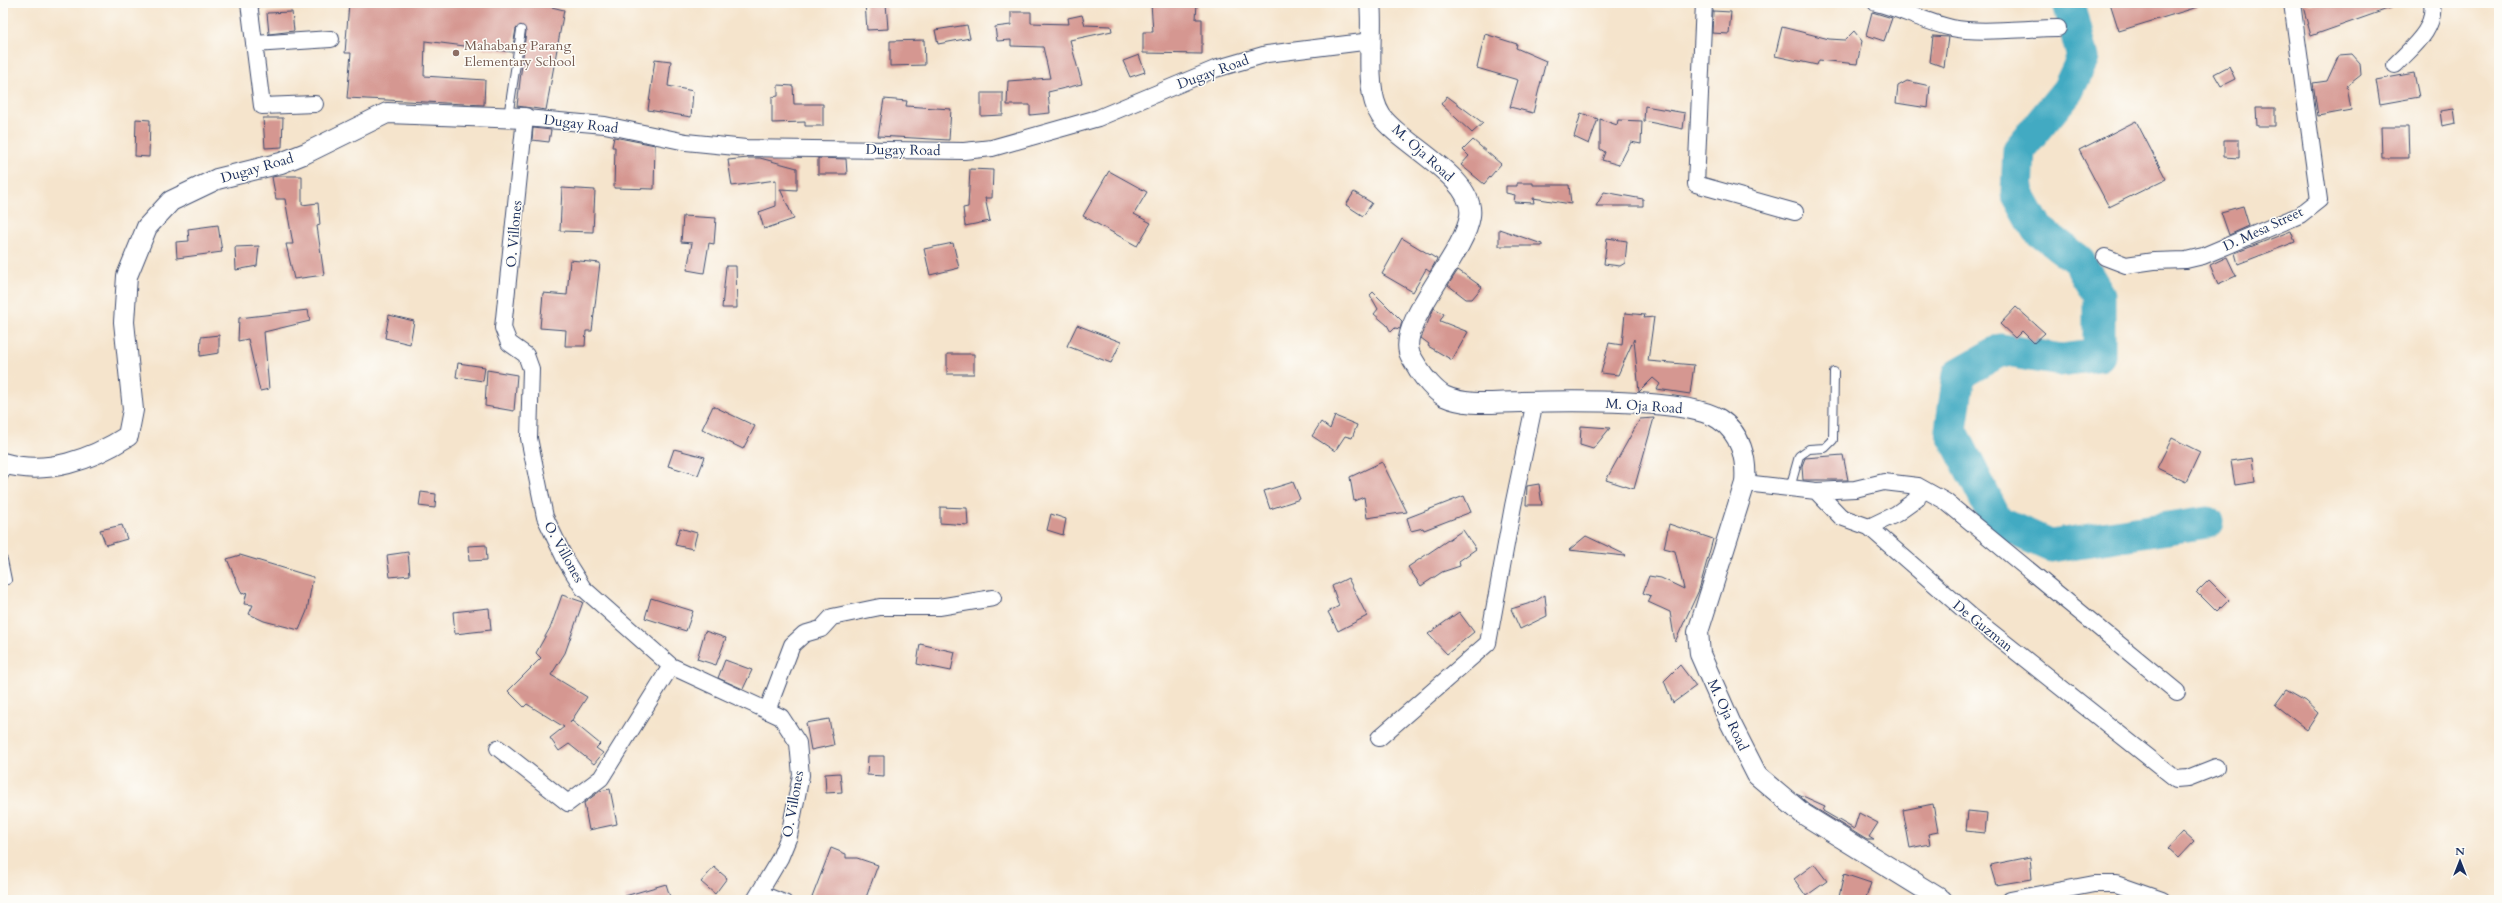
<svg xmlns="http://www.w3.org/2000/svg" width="2502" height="903" font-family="Cardo,serif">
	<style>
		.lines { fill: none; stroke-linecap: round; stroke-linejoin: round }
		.river { stroke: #42aac2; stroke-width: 33 }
		.building { fill: #d59791 }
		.service-casing { stroke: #3c4a6e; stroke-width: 10 }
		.minor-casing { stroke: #3c4a6e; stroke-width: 18 }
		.tertiary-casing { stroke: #3c4a6e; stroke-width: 22 }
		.service { stroke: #fff; stroke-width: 8 }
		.minor { stroke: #fff; stroke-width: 16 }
		.tertiary { stroke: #fff; stroke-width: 20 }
		.education-dot { fill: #8d6e63; stroke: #fdfcf7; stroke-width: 1.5 }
		.labels { text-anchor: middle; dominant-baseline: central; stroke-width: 3; stroke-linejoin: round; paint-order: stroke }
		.education-label { font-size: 14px; fill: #785e54; stroke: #fdfcf7; text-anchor: start }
		.street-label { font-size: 14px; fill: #1b2f5e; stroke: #fdfcf7 }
	</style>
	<rect width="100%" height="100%" fill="#fdfcf7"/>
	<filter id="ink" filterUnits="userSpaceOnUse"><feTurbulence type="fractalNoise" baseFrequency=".025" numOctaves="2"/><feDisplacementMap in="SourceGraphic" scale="8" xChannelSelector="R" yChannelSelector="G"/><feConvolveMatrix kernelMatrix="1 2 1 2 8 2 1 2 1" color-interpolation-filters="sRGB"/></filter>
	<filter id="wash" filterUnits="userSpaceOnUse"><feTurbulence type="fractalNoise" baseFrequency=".012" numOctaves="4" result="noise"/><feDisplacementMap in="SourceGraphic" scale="16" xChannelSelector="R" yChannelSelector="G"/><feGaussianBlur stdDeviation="0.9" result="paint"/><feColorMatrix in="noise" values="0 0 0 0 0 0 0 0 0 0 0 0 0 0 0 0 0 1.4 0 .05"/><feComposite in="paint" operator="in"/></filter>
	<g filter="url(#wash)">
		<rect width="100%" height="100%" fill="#f5e4cc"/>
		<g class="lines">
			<path class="river" d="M2069 3 2083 58 2068 90 2019 150 2017 193 2037 229 2078 260 2099 295V355L2061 360 2001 350 1959 374 1951 430 1997 522 2051 546 2207 522"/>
		</g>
		<g id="blocks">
			<path class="building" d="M349 3H535L564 10 546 110 517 106 526 31 521 25 516 29 512 52 425 41 424 76 485 80 484 105 347 98 351 53H345Z
				M865 3H886L888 29 867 30Z
				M1151 3H1197L1196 19H1202V54L1143 53V32H1153Z
				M2110 3H2197L2198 7 2119 31Z
				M2302 3H2398L2399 5 2311 36Z
				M1713 11 1731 12 1729 34 1712 33Z
				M292 12 294 31 269 34 267 13Z
				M1011 12H1031V23L1069 24 1068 18 1082 15 1085 25 1111 26 1112 31 1070 40 1082 84 1048 92 1050 113 1030 115V105H1007L1008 81 1050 78 1043 47 1011 46V40L997 41 995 27 1011 25Z
				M1872 12 1892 18 1884 41 1866 35Z
				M967 25 970 38 938 44 935 30Z
				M1782 27 1829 39 1845 40 1854 31 1862 41 1857 64 1819 60 1817 65 1775 56Z
				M1485 34 1517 44 1516 48 1546 61 1533 113 1510 107 1518 80 1477 68Z
				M1933 36 1948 37 1944 67 1930 62Z
				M924 40 925 65 890 66V41Z
				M2352 54 2360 63 2361 75 2347 86 2351 110 2318 116 2313 83 2327 81 2339 55Z
				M1139 55 1145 72 1130 77 1123 61Z
				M655 59 671 61 668 86 693 91 691 117 648 110Z
				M2229 66 2235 79 2221 86 2214 74Z
				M2414 73 2419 97 2380 104 2376 80Z
				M1907 81 1930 86 1928 108 1896 103 1898 86Z
				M778 85 793 86 794 104H823V126H805V122L772 123V97L778 96Z
				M981 93H1003V115L981 116Z
				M1447 96 1483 123 1472 133 1441 104Z
				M884 99 907 101 906 106 951 109 949 140 878 136Z
				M1645 106 1685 113 1683 129 1644 121Z
				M2256 108H2275V126H2257Z
				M2454 109 2456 123 2442 126 2440 111Z
				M1581 113 1598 119 1589 144 1574 137Z
				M263 118H283L282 147 265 148Z
				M136 119 150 120 149 157 135 156Z
				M1600 119 1617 125 1618 120 1642 121 1641 144 1631 142 1619 165 1602 160 1605 152 1600 149Z
				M2136 121 2166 179 2109 207 2079 150Z
				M2381 127H2408L2409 158H2382Z
				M533 128 551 130 549 142 532 140Z
				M614 137 655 145 654 189 614 188 615 147H612Z
				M1473 140 1501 164 1484 184 1461 165 1469 156 1463 150Z
				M2224 140H2239V158L2224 157Z
				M748 158H760L797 168V190L780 189 794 219 764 229 759 212 776 206V180L732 186 728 160Z
				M818 158 846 159 847 174H818Z
				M970 169 993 170 992 198H985L990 221 965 226 963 208 968 207Z
				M1109 171 1147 192 1134 214 1151 223 1137 246 1083 216Z
				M278 176H302V205L318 203 320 225 317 226 324 275 294 279 286 244H293L285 199H276L272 177Z
				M1517 183H1533V185H1569L1571 204 1533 198 1534 203 1514 202 1515 195 1506 193V186H1517Z
				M562 188 595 190 593 232 560 231Z
				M1354 192 1372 203 1363 216 1346 205Z
				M1604 192 1643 199V206H1596Z
				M2243 206 2249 226 2229 235 2221 212Z
				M683 216 716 218 714 244 709 243 704 273 687 270 692 243 681 242Z
				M218 225 222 252 177 258 176 242 189 241 188 229Z
				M1499 229 1542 244V246H1499Z
				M2291 231 2295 242 2238 264 2235 253Z
				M1402 238 1437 259 1430 272 1426 269 1413 292 1382 274Z
				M1607 238 1627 241 1625 263 1620 266 1604 264Z
				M953 243 959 268 930 275 924 249Z
				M259 246 257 266 236 270 235 247Z
				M2227 257 2236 276 2218 284 2210 265Z
				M570 260 600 263 592 331H586L585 346H565L566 330 540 328 543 293 567 295Z
				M726 266H736L737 308H722Z
				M1458 270 1482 287 1472 299H1466L1448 285Z
				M1373 292 1402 321 1400 329 1395 328 1391 332 1387 325 1374 314 1378 309 1370 295Z
				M2016 307 2045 333 2034 343 2022 331 2015 338 2000 324Z
				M1434 308 1444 314 1440 321 1468 332 1452 360 1428 346 1429 344 1421 338Z
				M308 310 310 321 264 332 269 389 260 391 248 339 238 341 239 318Z
				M1625 313 1645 315 1644 318 1654 317 1648 361 1694 365 1690 394 1657 389 1660 384 1653 378 1639 392 1634 339 1618 375 1601 373 1609 343 1622 345Z
				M389 315 414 321 410 344 385 338Z
				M1077 325 1121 342 1111 363 1067 346Z
				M219 335V353L200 356 201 337Z
				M947 354H974V374H947Z
				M458 363 485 367 483 381 456 377Z
				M487 370 517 375 514 411 485 406Z
				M713 406 755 426 743 449 702 429Z
				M1335 416 1357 425 1352 438 1345 436 1335 451 1312 436 1321 422 1330 429Z
				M1654 418 1634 489 1606 480 1640 419Z
				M1581 426 1610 428 1593 449 1580 445Z
				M2172 438 2200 452 2186 482 2157 468Z
				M674 449 705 457 698 475 668 466Z
				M1843 455 1848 480H1803L1802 466 1805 458Z
				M2252 458 2255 482 2235 485 2231 461Z
				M1382 462 1407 512 1367 518 1364 497 1354 501 1350 477Z
				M1293 482 1300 499 1270 509 1264 491Z
				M1539 484 1542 505H1526L1527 486Z
				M421 492 436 494 435 508 419 506Z
				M1464 496 1471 512 1424 530 1423 528 1411 531 1407 518Z
				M940 507 967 508 968 525 940 523Z
				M1051 514 1066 519 1063 535 1047 530Z
				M1669 524 1713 539 1699 590 1675 642 1670 612 1648 602 1651 596 1643 593 1649 576 1661 578 1684 589 1675 551 1664 548Z
				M122 525 127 539 106 545 100 530Z
				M680 528 697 533 693 549 675 545Z
				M1463 530 1476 549 1459 561 1460 566 1442 572 1421 586 1408 567Z
				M1586 536 1626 555 1625 556 1569 550Z
				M486 545 487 560 469 561 468 546Z
				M408 552 410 575 390 577 387 555Z
				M240 555 313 577 307 611 299 630 264 621 249 614 253 605 244 604 247 592 242 594 227 559Z
				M1348 578 1367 616 1338 631 1328 612 1339 606 1332 586Z
				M2209 580 2229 600 2217 612 2197 592Z
				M562 595 583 602 565 653 551 675 587 697 570 723 572 721 600 744 596 748 603 753 594 764 569 744 559 751 550 738 564 727 527 704 524 707 508 691 541 658 536 653 551 626Z
				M1545 595 1547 616 1520 629 1511 609 1534 602Z
				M651 598 693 611 686 631 645 618Z
				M489 608 491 630 455 634 453 612Z
				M1459 612 1474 632 1447 654 1428 634Z
				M705 631 726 638 716 665 697 659Z
				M920 644 955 652 951 671 917 664Z
				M725 660 752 670 743 689 718 678Z
				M1680 665 1696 686 1673 703 1664 681Z
				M2286 690 2305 701 2318 713 2307 730 2275 705Z
				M829 719 834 745 811 750 806 723Z
				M868 756H884V776L867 775Z
				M840 773 842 792 826 793 825 774Z
				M610 789 617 824 589 830 584 803 600 791Z
				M1796 793 1825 806 1823 811 1854 829 1859 813 1878 823 1869 837 1874 840H1867L1810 805Z
				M1933 804 1938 832 1928 834 1930 844 1910 848 1903 810Z
				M1968 811 1987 813 1985 833 1966 831Z
				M2183 832 2194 842 2179 858 2168 848Z
				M831 848 846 854V858H857L878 865 865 900H811Z
				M2030 857 2032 879 1996 885 1990 865Z
				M1814 864 1827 881 1806 896 1794 879Z
				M714 867 727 878 715 894 701 882Z
				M1844 874 1871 883 1865 900H1848L1839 897Z
				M666 884 671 900H626L625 896Z"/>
		</g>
	</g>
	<g filter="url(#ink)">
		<use href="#blocks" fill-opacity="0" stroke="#3c4a6e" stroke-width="1"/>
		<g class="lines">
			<g class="service-casing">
				<path id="service" d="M508 117 521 30
					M3 477 10 465
					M1790 488 1799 456 1809 449 1825 448 1833 440 1834 372
					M3 560 7 580 3 581
					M762 890 787 900"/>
			</g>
			<g class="minor-casing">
				<path id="minor" d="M249 3 262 106 315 104
					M1704 3 1696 184 1795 212
					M1876 3C1902 9 1925 22 1952 28 1979 34 2028 28 2058 28
					M254 44 331 39
					M2395 65C2412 47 2436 30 2432 3
					M2105 257 2126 265 2154 261 2186 260 2203 256 2300 215 2319 200 2292 3
					M1745 483 1816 491 1841 517 1869 527 1971 616 2176 779 2188 778 2216 767
					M1816 491 1855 489 1884 482 1918 486 1945 501 2177 692
					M1869 527 1896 514 1917 499 1918 486
					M767 711 792 645 804 634 821 629 832 617 880 607H939L993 598
					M1379 738 1488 643 1513 506 1535 401
					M498 748 568 803 601 778 671 666
					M755 900 780 858 789 836 801 775 798 743 781 717 671 666 583 588 566 561 545 517 529 438 531 369 526 355 509 343 503 328 525 118 605 125 686 142 746 148 964 151 992 148 1098 118 1215 69 1267 54 1371 41
					M2010 900 2094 884H2116L2162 900"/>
			</g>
			<g class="tertiary-casing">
				<path id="tertiary" d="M1370 3C1374 35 1363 89 1381 116 1400 144 1476 178 1470 216 1465 254 1400 319 1409 352 1411 358 1416 364 1419 370 1424 378 1435 391 1444 396 1468 407 1495 402 1521 402 1562 401 1687 398 1719 419 1741 433 1747 459 1745 483L1698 632 1700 654 1730 722 1757 775 1803 814 1942 900
					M3 463C46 476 91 460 128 436L133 410 124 322 127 276 147 227 171 201 217 179 281 163 306 153 387 113 525 118"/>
			</g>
			<use href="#service" class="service"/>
			<use href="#minor" class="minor"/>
			<use href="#tertiary" class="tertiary"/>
		</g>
	</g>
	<circle class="education-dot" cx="456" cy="53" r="4"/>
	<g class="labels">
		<g class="education-label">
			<text x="464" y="45">Mahabang Parang<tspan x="464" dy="16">Elementary School</tspan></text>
		</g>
		<g class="street-label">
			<text transform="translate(1213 72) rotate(-20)">Dugay Road</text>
			<text transform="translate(581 124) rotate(7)">Dugay Road</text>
			<text transform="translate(903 150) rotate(1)">Dugay Road</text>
			<text transform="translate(1423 153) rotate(42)">M. Oja Road</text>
			<text transform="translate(257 168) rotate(-16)">Dugay Road</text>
			<text transform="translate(2263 229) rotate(-25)">D. Mesa Street</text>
			<text transform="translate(514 234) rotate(-85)">O. Villones</text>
			<text transform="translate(1644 406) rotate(4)">M. Oja Road</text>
			<text transform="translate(564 552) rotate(61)">O. Villones</text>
			<text transform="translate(1983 626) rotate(39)">De Guzman</text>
			<text transform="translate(1728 715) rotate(65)">M. Oja Road</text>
			<text transform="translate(793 804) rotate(-80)">O. Villones</text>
		</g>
	</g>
	<rect width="2502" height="903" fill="none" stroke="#fdfcf7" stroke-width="16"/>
	<g transform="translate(2460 861)" stroke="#fdfcf7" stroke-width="3" paint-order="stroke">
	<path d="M0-3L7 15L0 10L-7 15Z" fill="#1b2f5e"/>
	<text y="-6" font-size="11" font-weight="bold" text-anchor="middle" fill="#1b2f5e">N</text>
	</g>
</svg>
